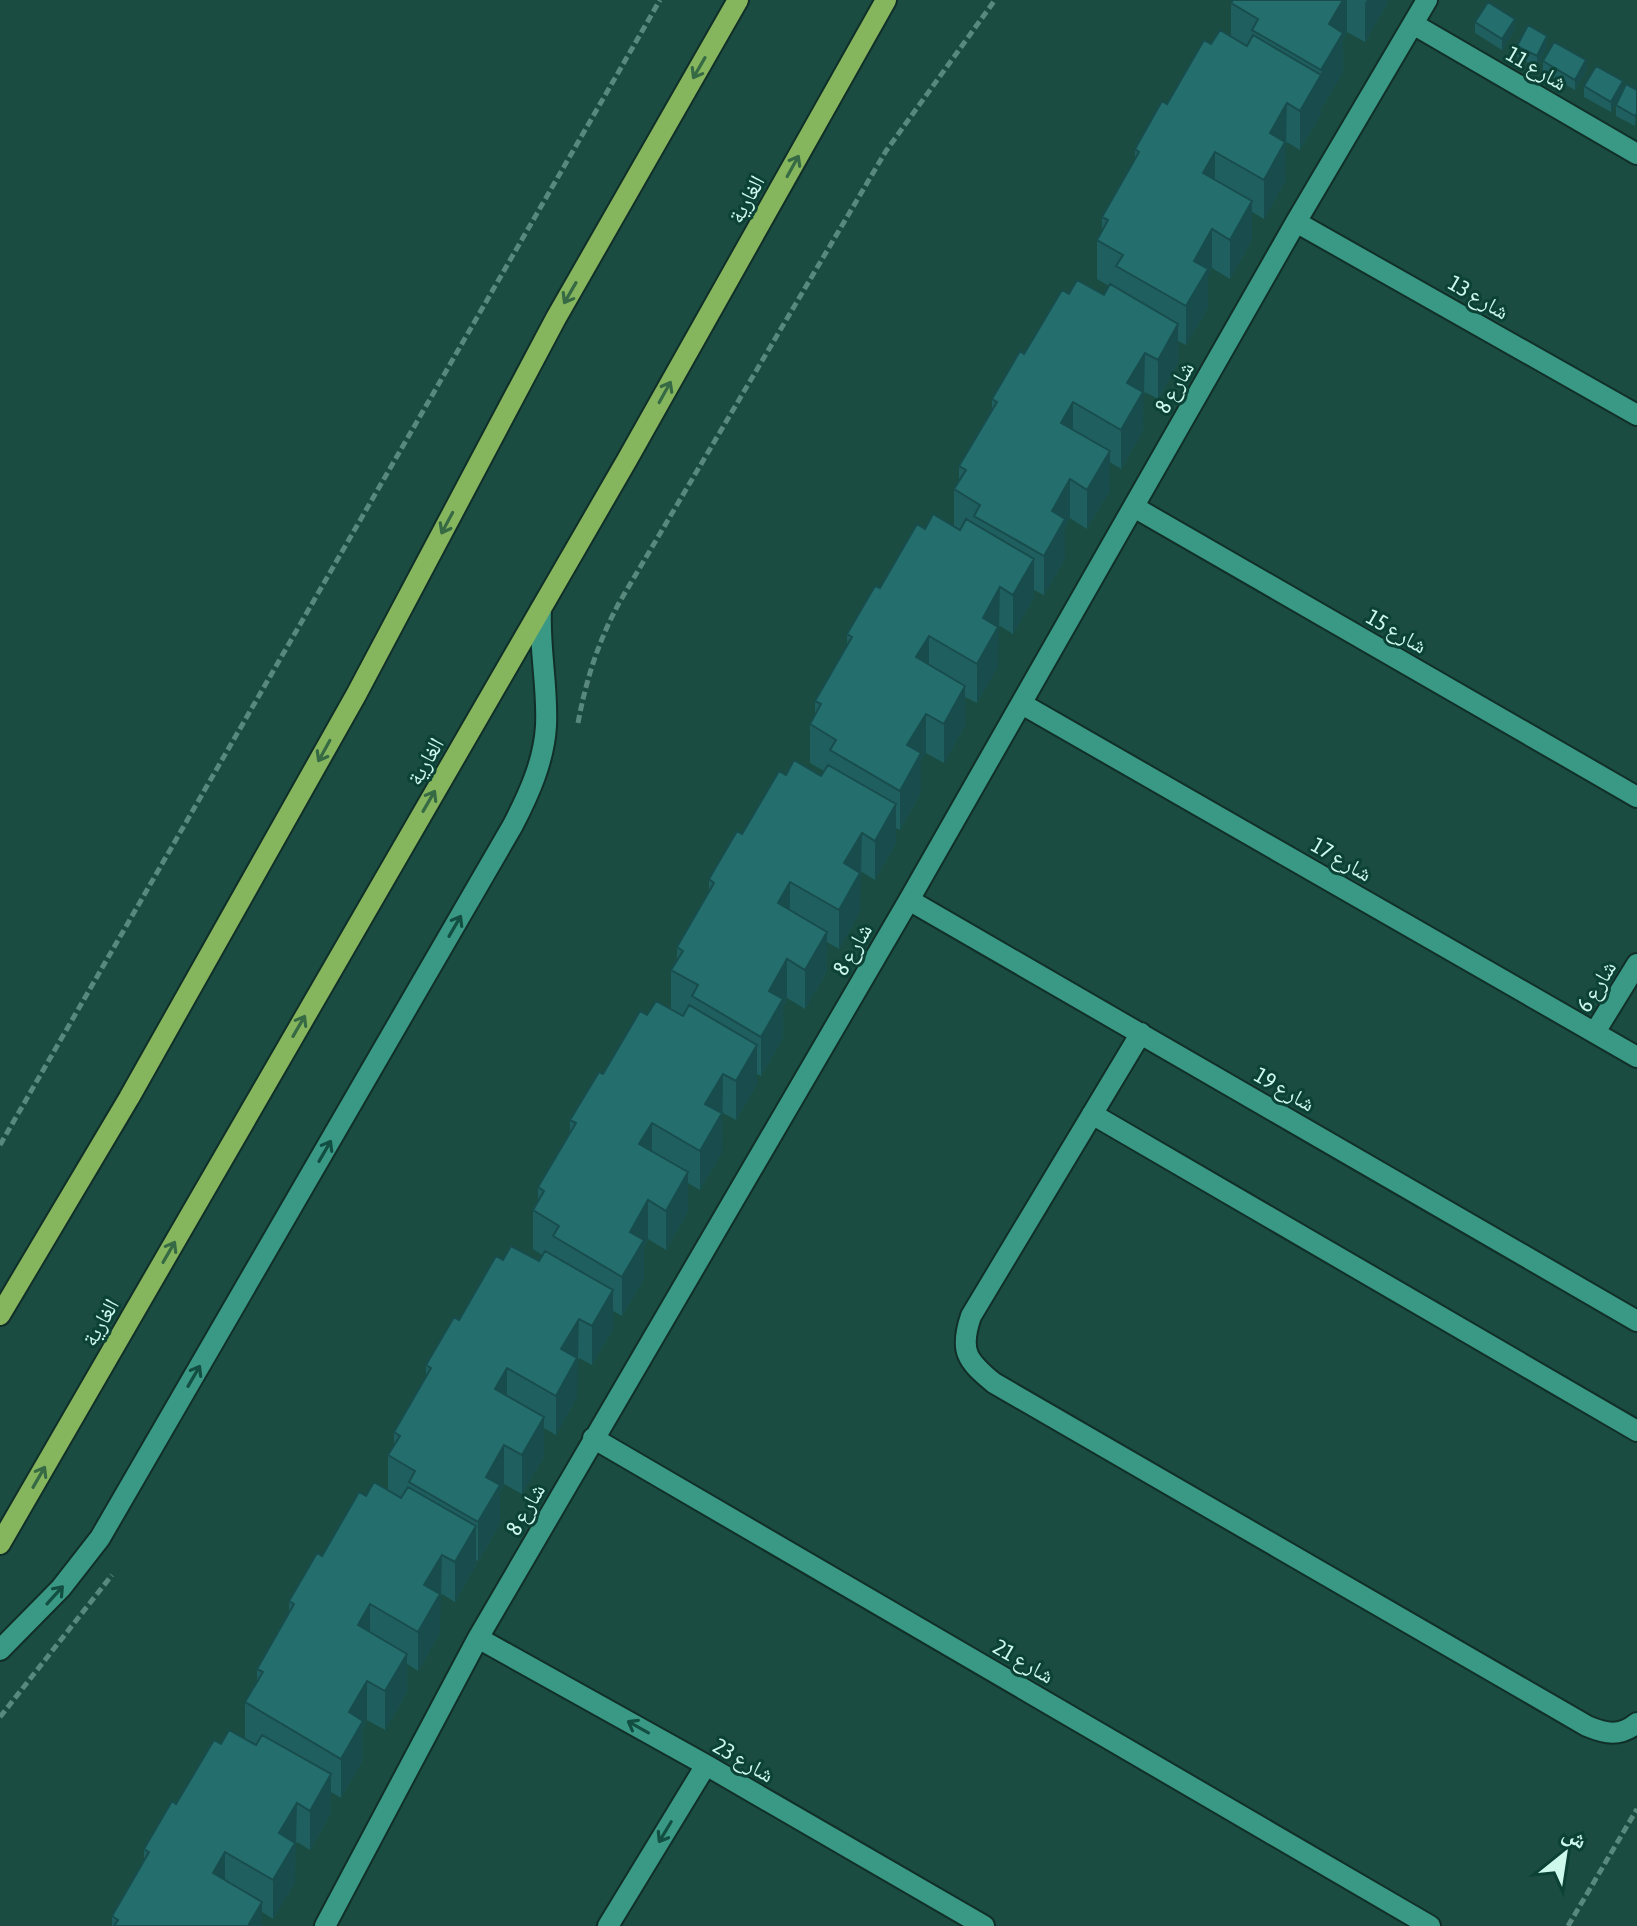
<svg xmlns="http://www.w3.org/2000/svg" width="1637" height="1926" font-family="'Asap Condensed','Noto Naskh Arabic',sans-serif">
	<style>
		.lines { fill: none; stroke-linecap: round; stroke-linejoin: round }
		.minor-casing { stroke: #112f28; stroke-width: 24 }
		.major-casing { stroke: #112f28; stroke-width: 24 }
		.path { stroke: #59887d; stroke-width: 5; stroke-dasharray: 8 4; stroke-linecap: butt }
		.minor { stroke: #399984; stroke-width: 20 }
		.major { stroke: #85b55d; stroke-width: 20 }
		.wall { fill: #1f5f5f }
		.shaded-wall { fill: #194d4d }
		.building { fill: #246e6e; stroke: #194d4d; stroke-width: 2 }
		.oneway { stroke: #366a44 }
		.oneway2 { stroke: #134e42 }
		.labels { text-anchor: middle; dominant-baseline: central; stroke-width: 6; stroke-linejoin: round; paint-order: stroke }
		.street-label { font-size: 22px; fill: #cdf8ec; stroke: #0c4136 }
	</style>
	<rect width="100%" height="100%" fill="#1a4c41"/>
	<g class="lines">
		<g class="minor-casing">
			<path id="minor" d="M1413 24 1637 154
				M1296 222 1637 415
				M1134 507 1637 797
				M1022 704 1637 1057
				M909 900 1637 1321
				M1595 1032 1637 964
				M1141 1033 971 1316C959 1351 967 1361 994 1383L1587 1726C1606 1734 1620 1737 1637 1723
				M1092 1114 1637 1431
				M593 1438 1430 1926
				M478 1638 706 1765 984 1926
				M0 1650 61 1588 100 1538 513 825C529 794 544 761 546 726 548 687 539 648 541 609
				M325 1926 478 1638 909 900 1296 222 1427 0
				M608 1926 706 1765"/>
		</g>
		<g class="major-casing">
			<path id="major" d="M0 1315 129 1098 356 695 556 318 738 0
				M0 1544 627 460 886 0"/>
		</g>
		<path class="path" d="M578 723C586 680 598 642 619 603L886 151 995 0
			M0 1145 660 0
			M0 1717 112 1575
			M1568 1926 1637 1809"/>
		<use href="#minor" class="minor"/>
		<use href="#major" class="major"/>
	</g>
	<path class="wall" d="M1233 0H1387V4L1365 42 1347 32 1343 40V72L1321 109V114L1300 150 1287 142 1285 145V181L1264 219 1252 212V240L1230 279 1212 268 1208 275V308L1186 345 1178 341V363L1158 399 1145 392 1143 395V431L1121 469 1110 462V490L1087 529 1070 518 1065 526V558L1044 595 1034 590V598L1013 634 1000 626 998 629V666L977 703 965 697V725L944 763 926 753 921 760V792L900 830 896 828V843L875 880 862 872 860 875V912L839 949 827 942V971L805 1009 787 998 783 1006V1038L761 1076 757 1074V1084L736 1120 723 1113 722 1116V1152L700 1190 688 1183V1211L666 1250 648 1239 644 1247V1279L622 1316 613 1311V1329L592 1365 579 1358 577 1361V1397L556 1435 544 1428V1456L522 1494 504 1484 500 1492V1524L478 1561 476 1560V1565L455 1602 442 1594 440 1597V1633L418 1671 407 1664V1692L385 1730 367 1720 363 1728V1760L341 1798 331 1792V1813L310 1850 297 1842 295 1845V1882L273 1919 262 1912V1926H112V1916L144 1861V1849L221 1744 245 1739V1702L257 1682V1669L289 1613V1601L366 1496 388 1490V1455L394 1447V1432L426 1377V1365L503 1260 539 1261 542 1255 533 1249V1210L538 1201V1187L570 1132V1120L647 1015 683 1016 671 1009V970L677 961V947L709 892V879L786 775 821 776 824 771 810 763V724L815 714V701L847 645V634L925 529 954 526V489L959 480V466L992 411V399L1069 294 1104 295 1109 286 1097 279V240L1102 230V217L1135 161V149L1211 44 1231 37V3Z
		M1475 22 1515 30 1502 50 1475 33Z
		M1517 46H1547L1537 67 1517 57Z
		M1543 61 1586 71 1575 90 1543 72Z
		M1584 86 1623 91 1637 90 1635 126 1616 116V105L1621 95 1611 112 1584 97Z"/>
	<path class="shaded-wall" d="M1343 0H1347V32L1343 40V72L1321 109V114L1300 150V111L1321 75 1329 24Z
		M1367 0H1387V4L1365 42V3Z
		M1515 19V30L1502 50V39Z
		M1547 36V46L1537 67V56Z
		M1586 60V71L1575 90V80Z
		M1623 81V92L1611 112V102Z
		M1287 103 1285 181 1264 219V180L1270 133Z
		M1215 152V191L1203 173Z
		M1252 201V240L1230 279V240Z
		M1212 229V268L1208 275V308L1186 345V306L1194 261Z
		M1178 324V363L1158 399V360Z
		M1145 353 1143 431 1121 469V430L1127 383Z
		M1073 402V441L1061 423Z
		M1110 451V490L1087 529V490Z
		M1070 479V518L1065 526V558L1044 595V556L1052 511Z
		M1034 559V598L1013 634V595Z
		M1000 587 998 666 977 703V664L983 618Z
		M929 636V675L916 657Z
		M965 686V725L944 763V724Z
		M926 714V753L921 760V792L900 830V791L907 745Z
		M896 804V843L875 880V841Z
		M862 833 860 912 839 949V910L844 863Z
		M790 882V921L778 903Z
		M827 932V971L805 1009V970Z
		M787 959V998L783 1006V1038L761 1076V1037L769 991Z
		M757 1045V1084L736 1120V1081Z
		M723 1074 722 1152 700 1190V1151L705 1104Z
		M652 1123V1162L639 1144Z
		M688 1172V1211L666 1250V1211Z
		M648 1200V1239L644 1247V1279L622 1316V1277L630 1232Z
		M613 1290V1329L592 1365V1326Z
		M579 1319 577 1397 556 1435V1396L561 1349Z
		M507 1368V1407L495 1389Z
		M544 1417V1456L522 1494V1455Z
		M504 1445V1484L500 1492V1524L478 1561V1522L486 1477Z
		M476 1526V1565L455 1602V1562Z
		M442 1555 440 1633 418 1671V1632L424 1585Z
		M370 1604V1643L358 1625Z
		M407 1654V1692L385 1730V1691Z
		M367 1681V1720L363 1728V1760L341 1798V1759L349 1712Z
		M331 1774V1813L310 1850V1811Z
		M297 1803 295 1882 273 1919V1880L279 1833Z
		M225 1852V1891L213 1873Z
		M262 1902V1926H248Z"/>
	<path class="building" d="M1233 0H1343L1329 24 1343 33 1321 70 1252 30 1258 19 1231 3Z
		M1488 2 1515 19 1502 39 1475 22Z
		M1528 25 1547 36 1537 56 1517 46Z
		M1220 30 1247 46 1253 35 1321 75 1300 111 1287 103 1270 133 1285 142 1264 180 1215 152 1203 173 1252 201 1230 240 1212 229 1194 261 1208 269 1186 306 1116 266 1123 255 1097 240 1108 220 1102 217 1139 152 1135 149 1162 101 1167 104 1204 40 1211 44Z
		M1554 42 1586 60 1575 80 1543 61Z
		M1596 66 1623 81 1611 102 1584 86Z
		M1626 84 1637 90V113L1635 116 1616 105Z
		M1077 280 1104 295 1110 284 1178 324 1158 360 1145 353 1127 383 1143 392 1121 430 1073 402 1061 423 1110 451 1087 490 1070 479 1052 511 1065 519 1044 556 974 516 980 505 954 489 966 470 959 466 997 402 992 399 1020 351 1024 354 1062 290 1069 294Z
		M933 514 960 530 966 519 1034 559 1013 595 1000 587 983 618 998 627 977 664 929 636 916 657 965 686 944 724 926 714 907 745 921 753 900 791 830 750 836 740 810 724 821 704 815 701 852 637 847 634 875 586 880 588 917 524 925 529Z
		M794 760 821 776 828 765 896 804 875 841 862 833 844 863 860 873 839 910 790 882 778 903 827 932 805 970 787 959 769 991 783 999 761 1037 692 996 698 985 671 970 683 951 677 947 714 883 709 879 737 831 742 834 779 771 786 775Z
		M656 1001 683 1016 689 1005 757 1045 736 1081 723 1074 705 1104 722 1113 700 1151 652 1123 639 1144 688 1172 666 1211 648 1200 630 1232 644 1240 622 1277 553 1236 559 1226 533 1210 544 1191 538 1187 576 1123 570 1120 599 1072 603 1074 640 1011 647 1015Z
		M511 1246 539 1261 545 1251 613 1290 592 1326 579 1319 561 1349 577 1358 556 1396 507 1368 495 1389 544 1417 522 1455 504 1445 486 1477 500 1485 478 1522 409 1482 415 1471 388 1455 400 1436 394 1432 431 1368 426 1365 454 1317 459 1320 496 1256 503 1260Z
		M374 1482 401 1498 408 1487 476 1526 455 1562 442 1555 424 1585 440 1594 418 1632 370 1604 358 1625 407 1654 385 1691 367 1681 349 1712 363 1721 341 1759 245 1702 263 1672 257 1669 294 1604 289 1601 317 1553 322 1556 359 1492 366 1496Z
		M229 1730 256 1745 262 1735 331 1774 310 1811 297 1803 279 1833 295 1843 273 1880 225 1852 213 1873 262 1902 248 1926H114L118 1920 112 1916 149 1852 144 1849 172 1801 176 1804 214 1740 221 1744Z"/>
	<defs><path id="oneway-shaft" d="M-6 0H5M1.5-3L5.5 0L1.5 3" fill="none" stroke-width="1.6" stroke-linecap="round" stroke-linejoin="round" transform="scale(2)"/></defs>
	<g class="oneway">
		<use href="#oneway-shaft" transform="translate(699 68) rotate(120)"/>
		<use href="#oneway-shaft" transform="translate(793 166) rotate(-61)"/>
		<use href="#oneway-shaft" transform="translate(570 293) rotate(120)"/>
		<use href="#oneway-shaft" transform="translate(665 392) rotate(-61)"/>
		<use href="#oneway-shaft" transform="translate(447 523) rotate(118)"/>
		<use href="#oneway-shaft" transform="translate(324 751) rotate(119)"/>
		<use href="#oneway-shaft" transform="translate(429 801) rotate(-60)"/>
		<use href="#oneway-shaft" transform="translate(299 1026) rotate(-60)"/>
		<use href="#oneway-shaft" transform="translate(169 1252) rotate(-60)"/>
		<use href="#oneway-shaft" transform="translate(39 1477) rotate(-60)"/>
	</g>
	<g class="oneway2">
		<use href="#oneway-shaft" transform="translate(455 926) rotate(-60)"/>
		<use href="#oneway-shaft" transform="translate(325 1151) rotate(-60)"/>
		<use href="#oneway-shaft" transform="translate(194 1376) rotate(-60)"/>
		<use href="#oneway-shaft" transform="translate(55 1595) rotate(-48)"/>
		<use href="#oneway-shaft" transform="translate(638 1727) rotate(-151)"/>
		<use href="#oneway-shaft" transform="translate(665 1832) rotate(121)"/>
	</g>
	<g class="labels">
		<g class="street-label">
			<text transform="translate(1537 68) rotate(30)">شارع 11</text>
			<text transform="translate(746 199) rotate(-61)">الغارية</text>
			<text transform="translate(1479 297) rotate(30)">شارع 13</text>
			<text transform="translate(1174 387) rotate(-60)">شارع 8</text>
			<text transform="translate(1397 631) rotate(30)">شارع 15</text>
			<text transform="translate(425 761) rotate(-60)">الغارية</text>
			<text transform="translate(1342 859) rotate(30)">شارع 17</text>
			<text transform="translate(852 949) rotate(-60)">شارع 8</text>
			<text transform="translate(1596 986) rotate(-59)">شارع 6</text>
			<text transform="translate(1285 1089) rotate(30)">شارع 19</text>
			<text transform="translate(100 1322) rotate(-60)">الغارية</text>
			<text transform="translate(525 1509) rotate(-60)">شارع 8</text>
			<text transform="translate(1024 1661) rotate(30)">شارع 21</text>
			<text transform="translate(744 1760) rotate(30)">شارع 23</text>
		</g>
	</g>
	<g transform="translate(1565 1854) rotate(30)" stroke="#0c4136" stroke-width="6" paint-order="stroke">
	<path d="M0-6L14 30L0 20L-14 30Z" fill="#cdf8ec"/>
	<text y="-12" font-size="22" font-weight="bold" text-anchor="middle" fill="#cdf8ec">ش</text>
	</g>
</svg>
